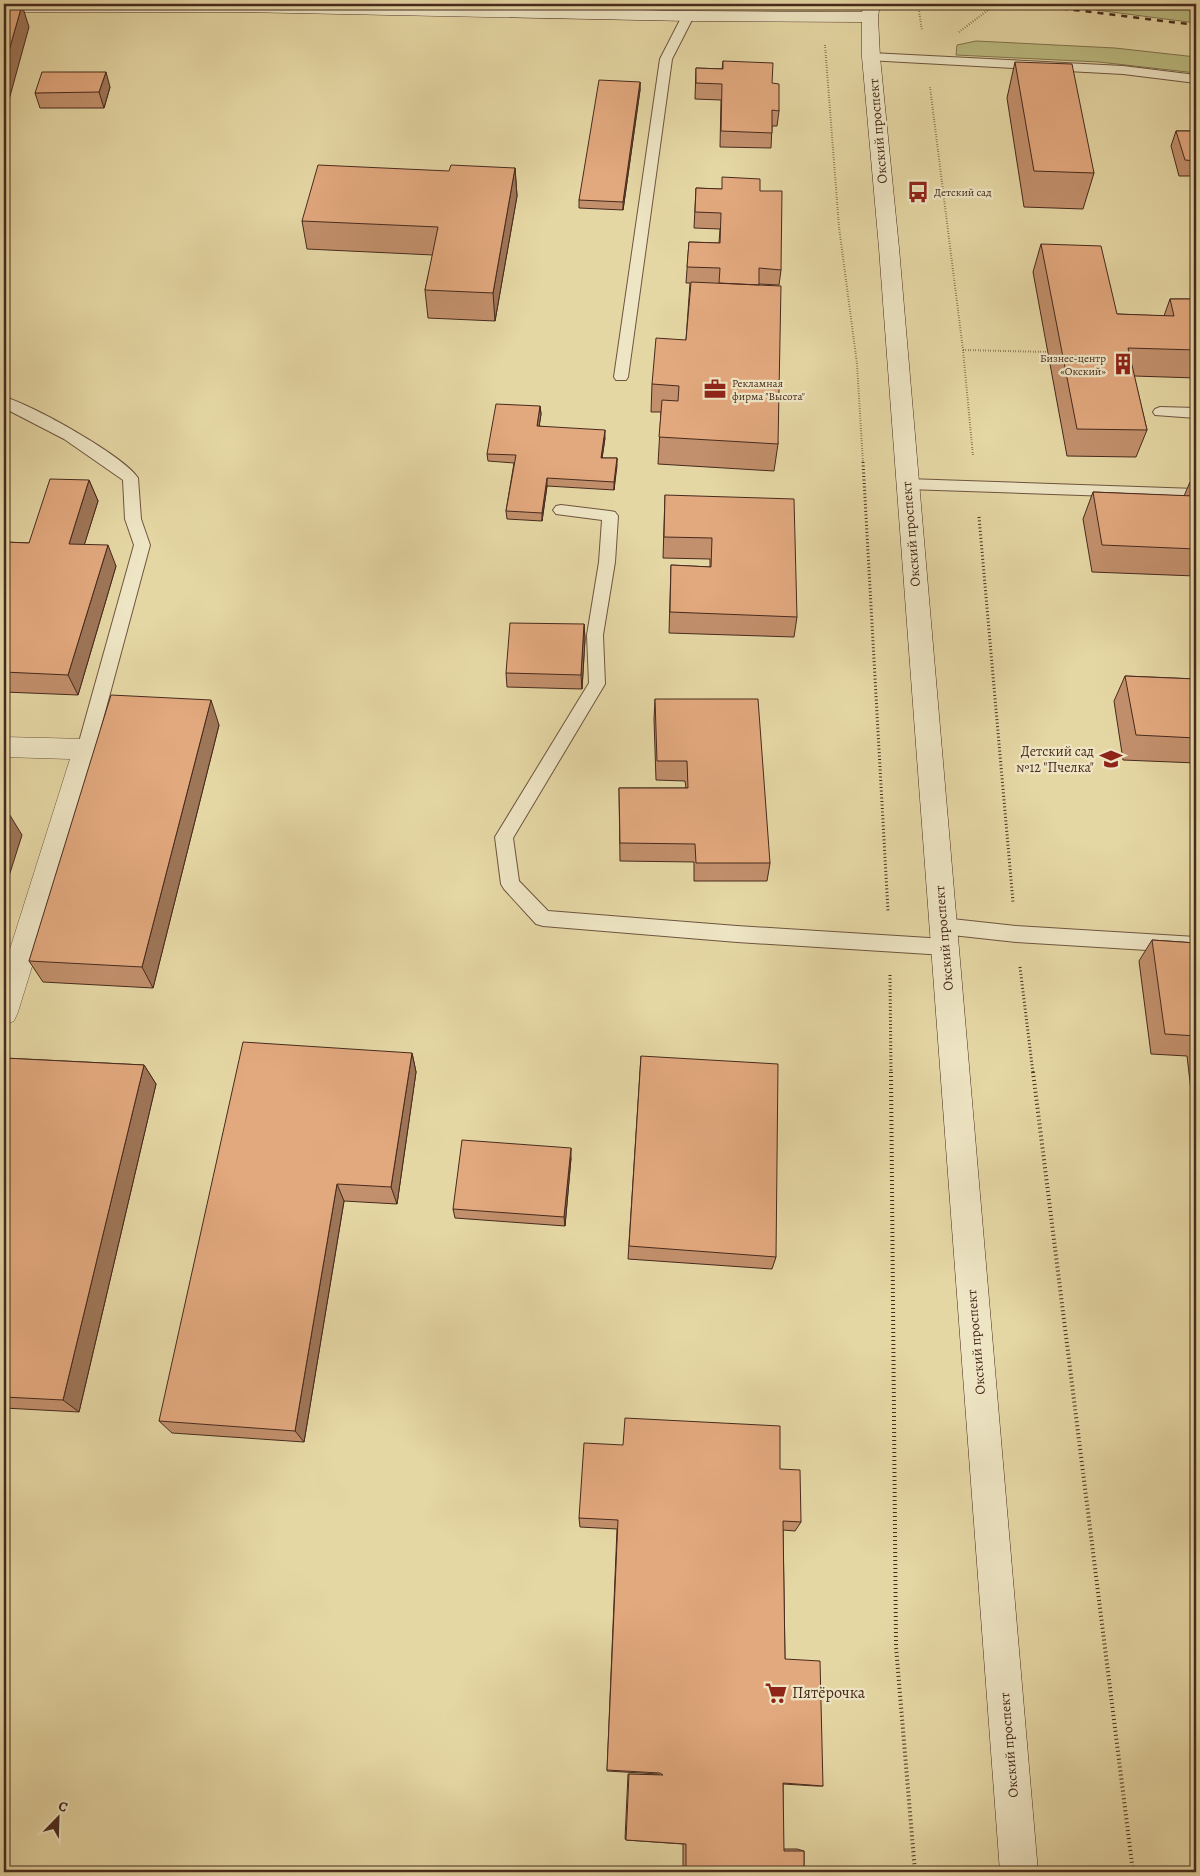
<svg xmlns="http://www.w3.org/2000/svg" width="1200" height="1876" font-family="Alegreya,serif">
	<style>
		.green { fill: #bbbc81; stroke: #81734f }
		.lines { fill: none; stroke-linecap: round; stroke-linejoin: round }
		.service-casing { stroke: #6e553f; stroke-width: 2 }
		.minor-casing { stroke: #6e553f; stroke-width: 1 }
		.secondary-casing { stroke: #472a1d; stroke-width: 1 }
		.path-far2 { stroke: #472a1d; stroke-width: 2; stroke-dasharray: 0.5 2; stroke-linecap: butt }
		.path-far1 { stroke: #472a1d; stroke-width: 3; stroke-dasharray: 1 2.5; stroke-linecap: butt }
		.path { stroke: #472a1d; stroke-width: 4; stroke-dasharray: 1 3; stroke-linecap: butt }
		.service { fill: #eee5c4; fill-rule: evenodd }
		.minor { fill: #eee5c4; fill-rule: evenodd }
		.secondary { fill: #eee5c4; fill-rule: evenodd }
		.rail { stroke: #472a1d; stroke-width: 2.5; stroke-dasharray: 6 6; stroke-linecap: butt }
		.wall { fill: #c2906c; stroke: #472a1d }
		.shaded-wall { fill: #9e7658; stroke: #472a1d }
		.building { fill: #e2a87e; stroke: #472a1d }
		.labels { text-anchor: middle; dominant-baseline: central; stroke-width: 4.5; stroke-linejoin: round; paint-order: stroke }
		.far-poi-label { font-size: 11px; fill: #472a1d; stroke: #eee5c4; text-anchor: start }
		.street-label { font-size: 14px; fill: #472a1d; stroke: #eee5c4 }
		.poi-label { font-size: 14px; fill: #472a1d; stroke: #eee5c4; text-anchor: end }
		.near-poi-label { font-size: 16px; fill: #472a1d; stroke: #eee5c4; text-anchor: start }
	</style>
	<rect width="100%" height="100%" fill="#e5d7a4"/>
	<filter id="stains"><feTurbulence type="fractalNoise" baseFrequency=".004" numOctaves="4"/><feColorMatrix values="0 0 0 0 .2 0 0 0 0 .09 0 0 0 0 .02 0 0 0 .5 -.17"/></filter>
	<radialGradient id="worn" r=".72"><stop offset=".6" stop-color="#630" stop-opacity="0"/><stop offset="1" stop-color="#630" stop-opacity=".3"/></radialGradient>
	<path class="green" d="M1050 4H1196V23Z
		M976 41 1115 48 1196 57V73L1099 62 956 55 957 45Z"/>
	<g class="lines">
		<g class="service-casing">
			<path id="service" d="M688 13 694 16 672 59 628 377 626 380H616L614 377 660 59 682 16Z
				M871 53 1123 66 1196 75V83L1123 74 867 60 865 57Z
				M4 397C31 404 124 456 138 478L141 519 150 545 95 749 92 754 86 756 80 754 77 749 134 545 125 519 123 480 64 439 4 408Z
				M1160 407 1196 408V418L1155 415 1153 412 1155 409Z
				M907 479 1196 489V499L907 489 902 488 899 484 902 480Z
				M561 505 610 511 615 512 618 516 615 562 603 635 605 684 513 838 519 881 548 911 737 926 945 939 952 941 954 947 952 953 945 955 737 942 543 926 536 924 504 889 501 884 495 837 589 683 587 635 599 562 602 520 556 514 553 510 556 506Z
				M943 918 1016 926 1196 937V953L1016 942 943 934 936 932 934 926 936 920Z"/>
		</g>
		<g class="minor-casing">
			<path id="minor" d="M4 737 86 739 95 742 99 749 18 1012 14 1021 4 1025V968L70 759 4 757Z"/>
		</g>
		<g class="secondary-casing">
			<path id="secondary" d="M4 4H331L688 11 862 12 864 4H880L878 17 880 57 899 248 1038 1872H1000L879 248 862 57V22L688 21 242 12H4Z"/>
		</g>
		<path class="path-far2" d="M918 4 922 31
			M959 32 996 4
			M825 45 839 227 857 364 863 463
			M930 87 963 350 973 456
			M963 350 1048 352"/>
		<path class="path-far1" d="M863 462 888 911
			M979 517 1013 902
			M1020 967 1033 1073
			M890 975 891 1073"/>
		<path class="path" d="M891 1072 896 1647 915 1872
			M1033 1072 1133 1872"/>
		<use href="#service" class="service"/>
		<use href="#minor" class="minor"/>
		<use href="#secondary" class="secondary"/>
		<path class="rail" d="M1026 4 1196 25"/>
	</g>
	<path class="wall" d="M723 61 772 83 779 111 777 126H772L771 148 720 147 721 100 695 99 696 68 722 69Z
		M1015 62 1094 173 1083 209 1024 207 1007 98Z
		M640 82V90L623 210 579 208V200Z
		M110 87 104 108H40L35 93Z
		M1176 131H1196V176H1179L1171 146Z
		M515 168 517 196 495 321 428 318 425 290 433 255 307 249 302 221Z
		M696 188 760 191 781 270 779 285 759 284 778 444 774 471 658 464 661 412H651L652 384 686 340 690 283H686L689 242 719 243 720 229 694 228Z
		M1041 244 1117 314 1164 316 1170 299H1196V378L1134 376 1147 430 1136 457 1067 456 1033 272Z
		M540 406 541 414 539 426 605 438 602 458H617L614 490 547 486 542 521 507 519 506 511 514 463 488 461 487 454Z
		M89 480 98 501 84 545 116 566 78 695 4 692V542L29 543Z
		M1190 482H1196V582L1195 576 1092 572 1083 519 1093 492 1184 496Z
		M665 495 797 617 794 637 669 633 671 565 710 567V559L663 558Z
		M584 624 585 639 582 689 507 687 506 673Z
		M1125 676 1196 679V763L1123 760 1114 701Z
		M655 699 770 863 767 881H694V862L620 861 619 788H686L685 781 656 780 654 719Z
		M219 725 153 988 43 982 29 961Z
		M1152 940 1196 943V1099H1192L1187 1056 1151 1054 1139 961Z
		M412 1053 416 1072 397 1204 344 1201 304 1442 172 1433 159 1421Z
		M641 1056 776 1257 772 1269 628 1259Z
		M4 1058 144 1065 156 1084 79 1412 4 1408Z
		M571 1158 565 1226 455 1218 453 1209Z
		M780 1469 801 1522 795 1531 783 1530 785 1659 823 1786H816L783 1784V1849H797L804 1851V1872H683V1844L626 1840 625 1839 628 1774H629L659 1775 658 1774 607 1771 617 1529 580 1527 579 1518Z"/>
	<path class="shaded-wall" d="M22 5 29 27 4 118V68Z
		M106 72 110 87 104 108 99 92Z
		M640 82V90L623 210V202Z
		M515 168 517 196 495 321 493 293Z
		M540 406 541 414 538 434 537 426Z
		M605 430V438L601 465V458Z
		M617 458V466L614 490V482Z
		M547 478V486L542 521V513Z
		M89 480 98 501 78 565 69 544Z
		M108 545 116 566 78 695 68 675Z
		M584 624 585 639 582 689 581 675Z
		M211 700 219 725 153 988 142 967Z
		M8 812 22 835 4 892V826Z
		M412 1053 416 1072 397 1204 391 1187Z
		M144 1065 156 1084 79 1412 63 1400Z
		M571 1148V1158L565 1226 564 1217Z
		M337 1184 344 1201 304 1442 295 1431Z"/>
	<path class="building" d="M4 5H22L4 68Z
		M723 61 773 63 772 83 779 84V111L772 110V133L721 131 722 84 696 83V68L723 69Z
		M1015 62 1072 64 1094 173 1034 171Z
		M42 72H106L99 92 35 93Z
		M599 80 640 82 623 202 579 200Z
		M1176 131H1196V161L1185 160Z
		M318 165 449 171 451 165 515 168 493 293 425 290 438 227 302 221Z
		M722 177 760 179V191H782L781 270 759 268V285L719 283 720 268 687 267 689 242 720 243 721 213 695 212 696 188 722 189Z
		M1041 244 1101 246 1117 314 1174 316 1170 299H1196V350L1128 348 1147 430 1077 429Z
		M691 282 781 286 778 444 659 437 662 400 678 401 679 386 652 384 656 338 686 340Z
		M496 404 540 406 537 426 605 430 601 458H617L614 482 547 478 542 513 506 511 516 455 487 454Z
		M50 479 89 480 69 544 108 545 68 675 4 672V542L29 543Z
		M1190 482H1196V549L1102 545 1093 492 1194 496Z
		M665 495 794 499 797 617 670 612 671 565 711 567 712 538 664 537Z
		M510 623 584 624 581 675 506 673Z
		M1125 676 1196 679V738L1136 735Z
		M111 695 211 700 142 967 29 961Z
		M655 699H758L770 863H696L695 844 620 843 619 788H688L687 761H657Z
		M4 812H8L4 826Z
		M1152 940 1196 943V1036L1165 1034Z
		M243 1042 412 1053 391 1187 337 1184 295 1431 159 1421Z
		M641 1056 778 1064 776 1257 629 1246Z
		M4 1058 144 1065 63 1400 4 1397Z
		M462 1140 571 1148 564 1217 453 1209Z
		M625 1418 780 1426V1469L800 1470 801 1522 783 1521 785 1659 820 1661 823 1786 783 1783 784 1851H804V1872H686V1844L626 1840 629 1774 663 1775 660 1773 607 1770 618 1520 579 1518 584 1443 623 1445Z"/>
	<defs>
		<g id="bus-bare" transform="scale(1.725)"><path d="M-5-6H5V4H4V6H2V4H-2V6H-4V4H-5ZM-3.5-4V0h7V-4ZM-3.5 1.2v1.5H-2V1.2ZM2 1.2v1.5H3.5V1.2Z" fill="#8f2418" stroke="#eee5c4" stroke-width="2.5" paint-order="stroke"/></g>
		<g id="building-bare" transform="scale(1.725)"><path d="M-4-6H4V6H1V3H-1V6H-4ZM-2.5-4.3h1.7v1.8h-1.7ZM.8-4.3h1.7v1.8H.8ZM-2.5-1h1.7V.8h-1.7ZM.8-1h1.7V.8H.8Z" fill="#8f2418" stroke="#eee5c4" stroke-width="2.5" paint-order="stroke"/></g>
		<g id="office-bare" transform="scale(1.725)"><path d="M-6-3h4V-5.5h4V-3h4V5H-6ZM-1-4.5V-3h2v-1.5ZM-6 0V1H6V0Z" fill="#8f2418" stroke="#eee5c4" stroke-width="2.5" paint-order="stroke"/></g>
		<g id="school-bare" transform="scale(1.725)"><path d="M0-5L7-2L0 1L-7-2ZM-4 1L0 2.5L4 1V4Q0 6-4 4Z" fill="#8f2418" stroke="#eee5c4" stroke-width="2.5" paint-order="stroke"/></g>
		<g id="supermarket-bare" transform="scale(1.725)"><path d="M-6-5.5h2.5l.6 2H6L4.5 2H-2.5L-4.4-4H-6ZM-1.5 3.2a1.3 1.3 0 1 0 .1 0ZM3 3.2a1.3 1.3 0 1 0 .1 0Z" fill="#8f2418" stroke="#eee5c4" stroke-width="2.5" paint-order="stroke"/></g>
	</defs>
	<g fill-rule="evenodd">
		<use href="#bus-bare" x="918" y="192"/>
		<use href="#building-bare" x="1123" y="364"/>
		<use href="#office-bare" x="715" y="389"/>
		<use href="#school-bare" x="1111" y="759"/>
		<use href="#supermarket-bare" x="776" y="1693"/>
	</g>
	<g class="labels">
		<g class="far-poi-label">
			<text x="934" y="192">Детский сад</text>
			<text x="1106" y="358" text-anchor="end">Бизнес-центр<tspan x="1106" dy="13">«Окский»</tspan></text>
			<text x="732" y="383">Рекламная<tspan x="732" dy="13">фирма "Высота"</tspan></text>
		</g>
		<g class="street-label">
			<text transform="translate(878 131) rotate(-95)">Окский проспект</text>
			<text transform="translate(911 534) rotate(-95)">Окский проспект</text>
			<text transform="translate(944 938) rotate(-95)">Окский проспект</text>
			<text transform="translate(976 1342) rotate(-95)">Окский проспект</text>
			<text transform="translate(1009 1745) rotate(-95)">Окский проспект</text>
		</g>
		<g class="poi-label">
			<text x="1094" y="751">Детский сад<tspan x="1094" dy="16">№12 "Пчелка"</tspan></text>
		</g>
		<g class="near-poi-label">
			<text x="792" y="1693">Пятёрочка</text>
		</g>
	</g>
	<rect width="1200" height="1876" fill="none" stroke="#e5d7a4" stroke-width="20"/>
	<rect x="5" y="5" width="1190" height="1866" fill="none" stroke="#472a1d" stroke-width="2.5"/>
	<rect x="10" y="10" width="1180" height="1856" fill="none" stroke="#472a1d"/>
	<g transform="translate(58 1818) rotate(23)" stroke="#eee5c4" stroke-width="4" paint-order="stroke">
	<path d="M0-4L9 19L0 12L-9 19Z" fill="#472a1d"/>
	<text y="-8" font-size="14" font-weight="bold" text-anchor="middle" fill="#472a1d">С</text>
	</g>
	<rect width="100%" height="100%" filter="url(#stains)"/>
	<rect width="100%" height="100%" fill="url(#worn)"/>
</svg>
